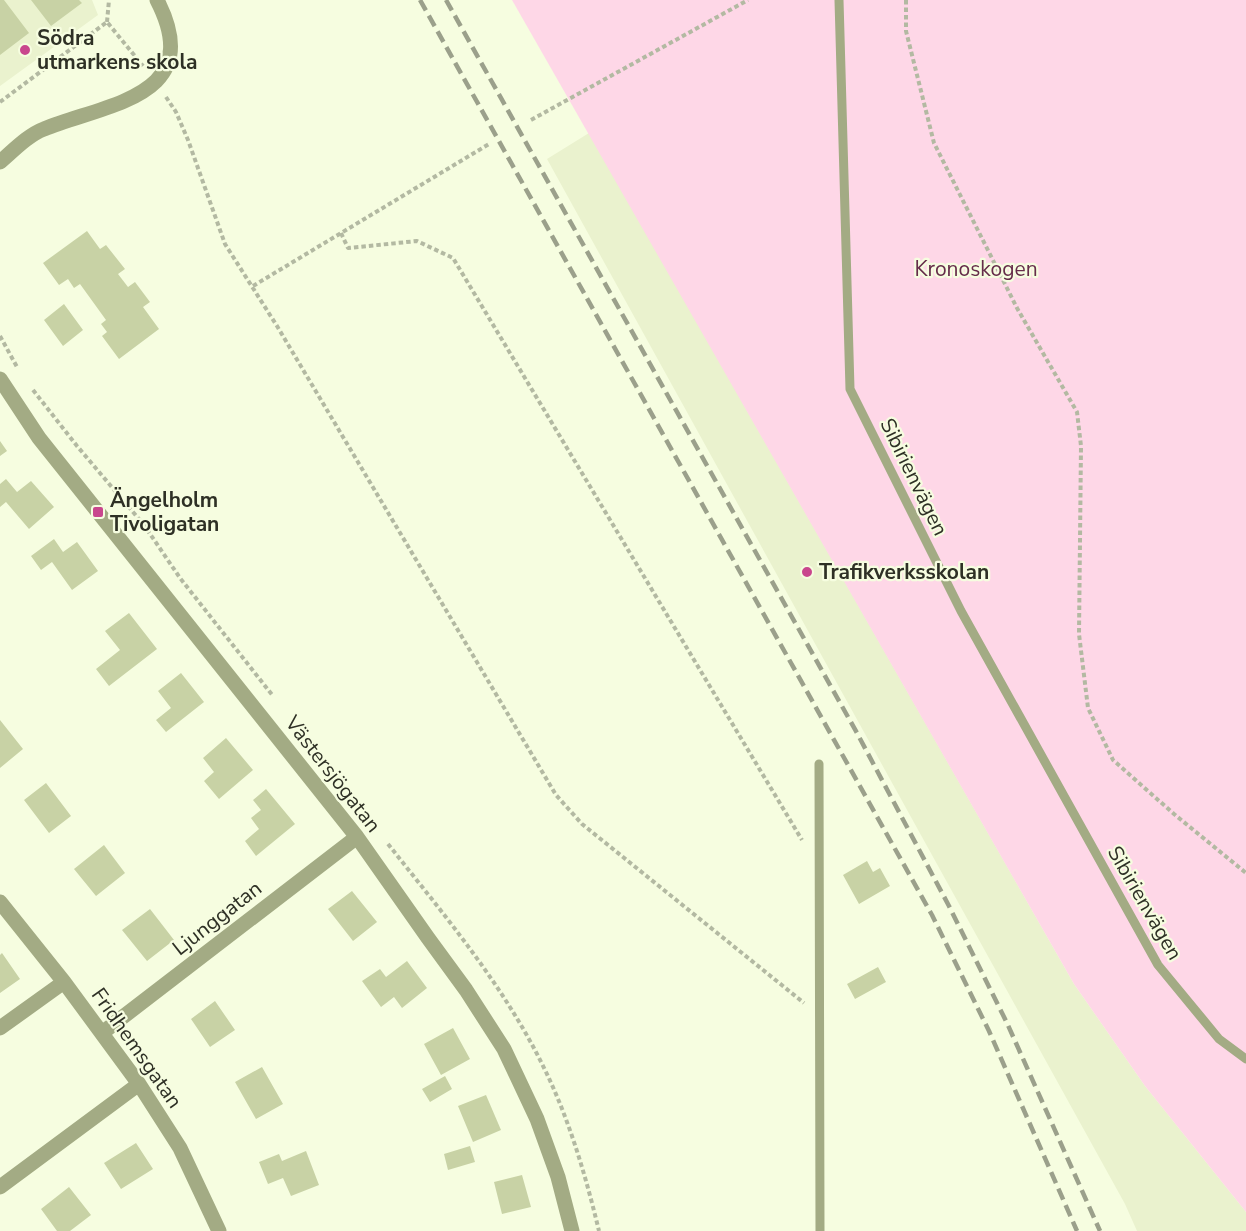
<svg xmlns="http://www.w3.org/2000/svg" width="1246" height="1231" font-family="'Nunito Sans',sans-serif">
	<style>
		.built { fill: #eaf2ce }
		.green { fill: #fed7e7 }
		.building { fill: #c8d2a5 }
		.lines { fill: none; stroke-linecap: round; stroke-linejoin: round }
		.path { stroke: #b3b9a2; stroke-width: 4; stroke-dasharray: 4.5 3; stroke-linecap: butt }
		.lane { stroke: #a3ab84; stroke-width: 9 }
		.street { stroke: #a3ab84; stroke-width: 15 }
		.rail { stroke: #9ba08b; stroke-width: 4.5; stroke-dasharray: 12 6; stroke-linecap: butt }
		.poi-dot { fill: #c9468d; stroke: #f6fde0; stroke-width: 2 }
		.labels { text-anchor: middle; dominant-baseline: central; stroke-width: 4.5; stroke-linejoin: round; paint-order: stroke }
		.poi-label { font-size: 21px; font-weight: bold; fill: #2e3025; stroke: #f6fde0; text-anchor: start }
		.park-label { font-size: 21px; fill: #662c4a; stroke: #f6fde0 }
		.street-label { font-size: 21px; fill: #2e3025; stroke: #f6fde0 }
	</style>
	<rect width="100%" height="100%" fill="#f6fde0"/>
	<path class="built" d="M0 0H92L98 15 0 86Z
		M589 133 1074 984 1145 1086 1246 1212V1231H1137L1125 1204 547 159Z"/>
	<path class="green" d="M512 0H1246V1212L1145 1086 1074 984Z"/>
	<path class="building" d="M0 0H4L29 33 0 55Z
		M31 0H79L82 3 51 26Z
		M87 231 100 249 106 245 125 269 118 274 128 287 135 282 150 302 143 307 159 329 119 359 102 336 107 332 101 324 106 320 80 284 74 288 68 279 59 285 43 263Z
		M64 304 83 330 63 346 44 320Z
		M0 441 7 451 0 456Z
		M6 479 17 492 31 481 54 507 29 529 6 502 0 507V484Z
		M54 539 63 552 77 542 98 571 72 590 52 562 41 570 31 556Z
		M129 613 157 649 109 686 96 669 120 650 105 631Z
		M181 673 204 702 166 732 156 720 171 708 158 691Z
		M0 720 23 749 0 768Z
		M226 738 253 770 219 799 204 781 214 772 203 758Z
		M46 783 71 816 49 833 24 800Z
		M266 789 295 824 256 856 245 841 259 829 251 818 261 810 253 800Z
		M104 845 125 873 96 896 74 869Z
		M867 861 873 872 880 868 890 886 859 904 843 875Z
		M352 891 377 922 353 941 328 909Z
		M150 909 174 940 147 961 122 930Z
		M2 953 20 979 0 993V955Z
		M407 961 427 988 402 1008 394 997 381 1007 362 981 380 969 386 977Z
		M878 967 886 982 855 999 847 984Z
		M215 1001 235 1030 210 1047 191 1019Z
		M453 1028 470 1059 441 1075 424 1044Z
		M262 1067 283 1104 256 1119 235 1082Z
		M445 1076 452 1089 430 1102 422 1089Z
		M486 1095 501 1130 473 1142 458 1106Z
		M136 1143 153 1169 121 1189 104 1163Z
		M470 1146 475 1162 448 1170 444 1154Z
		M306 1151 319 1185 291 1196 283 1178 268 1184 259 1162 279 1154 282 1161Z
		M522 1175 531 1207 502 1214 494 1182Z
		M69 1187 91 1215 70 1231H57L41 1209Z"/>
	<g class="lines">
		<path class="path" d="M906 0V31L934 143 1017 308 1077 412 1081 446 1079 634 1088 708 1113 760 1174 814 1246 873
			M107 22 109 0
			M166 97 176 112 188 140 225 244 277 326 556 795 582 824 804 1003
			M0 102 107 22 143 66
			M531 120 748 0
			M341 233 348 248 417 241 453 258 802 840
			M253 286 489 144
			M0 336 17 367
			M33 390 77 446 144 525 180 578 273 696
			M388 844C445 916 506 988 546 1072 570 1122 586 1177 599 1231"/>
		<path class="lane" d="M839 0 850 389 961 611 1158 965 1219 1039 1246 1059
			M819 764 820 1231"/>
		<path class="street" d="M0 162C13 151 28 135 44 129 108 103 207 97 157 0
			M0 379 39 438 357 837 428 938 466 990 504 1049 537 1119 558 1177 572 1231
			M0 902 64 982 139 1084 180 1148 219 1231
			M0 1028 64 982
			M102 1033 357 837
			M0 1187 139 1084"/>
		<path class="rail" d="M420 0 932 915 989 1031 1077 1231
			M446 0 857 733 949 906 1007 1023 1100 1231"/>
	</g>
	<g class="poi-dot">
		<circle cx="25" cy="50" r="6"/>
		<rect x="92" y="506" width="12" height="12" rx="3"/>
		<circle cx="807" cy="572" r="6"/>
	</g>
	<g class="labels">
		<g class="poi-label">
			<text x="37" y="38">Södra<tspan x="37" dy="24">utmarkens skola</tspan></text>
			<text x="110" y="500">Ängelholm<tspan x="110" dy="24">Tivoligatan</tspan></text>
			<text x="819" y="572">Trafikverksskolan</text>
		</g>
		<g class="park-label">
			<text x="976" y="269">Kronoskogen</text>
		</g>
		<g class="street-label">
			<text transform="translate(914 477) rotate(64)">Sibirienvägen</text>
			<text transform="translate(333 774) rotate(52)">Västersjögatan</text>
			<text transform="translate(1145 903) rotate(60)">Sibirienvägen</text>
			<text transform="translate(217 918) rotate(-38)">Ljunggatan</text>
			<text transform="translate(137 1048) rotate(55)">Fridhemsgatan</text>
		</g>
	</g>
</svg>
